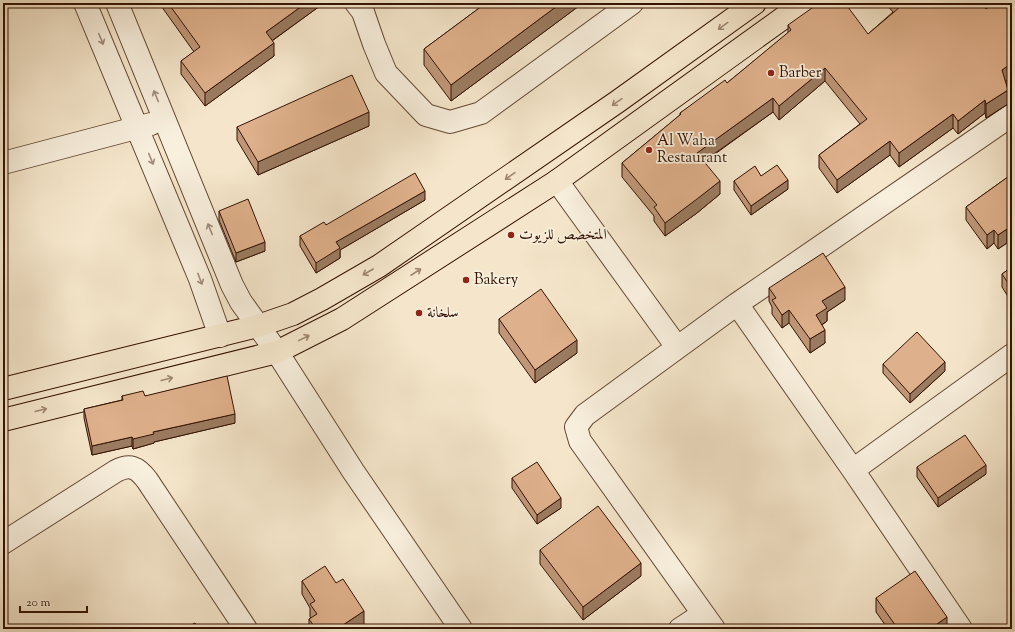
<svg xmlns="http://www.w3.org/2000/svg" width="1015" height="632" font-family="'Sorts Mill Goudy',Amiri,serif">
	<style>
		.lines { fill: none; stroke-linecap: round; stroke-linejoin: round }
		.minor-casing { stroke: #644835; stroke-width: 24 }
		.major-casing { stroke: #341303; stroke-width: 24 }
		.minor { stroke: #f8efdd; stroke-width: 22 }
		.major { stroke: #f5e6cb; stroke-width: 22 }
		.wall { fill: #bf9778; stroke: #341303 }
		.shaded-wall { fill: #9b7b61; stroke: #341303 }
		.building { fill: #deb08b; stroke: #341303 }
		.oneway { stroke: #9e8771 }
		.oneway2 { stroke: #a08c7b }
		.poi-dot { fill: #8f2418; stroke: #f8efdd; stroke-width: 1.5 }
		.labels { text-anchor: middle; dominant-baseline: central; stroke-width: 3.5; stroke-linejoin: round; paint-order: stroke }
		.poi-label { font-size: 15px; fill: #341303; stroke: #f8efdd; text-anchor: start }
	</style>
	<rect width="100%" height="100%" fill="#f5e6cb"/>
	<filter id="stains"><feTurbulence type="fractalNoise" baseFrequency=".005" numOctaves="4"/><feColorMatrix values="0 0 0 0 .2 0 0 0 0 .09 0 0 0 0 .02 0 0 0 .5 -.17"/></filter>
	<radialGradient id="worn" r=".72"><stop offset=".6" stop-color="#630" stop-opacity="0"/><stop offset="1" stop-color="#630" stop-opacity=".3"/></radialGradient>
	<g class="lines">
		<g class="minor-casing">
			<path id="minor" d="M85 3 200 279 220 336
				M117 3 232 285 241 302 277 352 353 471 461 629
				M356 3 363 12 374 44 386 73 426 115 450 122 481 113 632 3
				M3 163 151 124
				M557 181 677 347
				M737 304 853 470 961 629
				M853 470 1012 355
				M3 543 116 471C130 464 137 467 147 480L246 629
				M680 629 703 614
				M714 629 580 441 576 427 585 415 737 304 1012 115"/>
		</g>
		<g class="major-casing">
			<path id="major" d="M3 389 258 326 293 314 322 299 379 266 617 102 755 3
				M3 420 277 352 342 319 557 181 804 3"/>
		</g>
		<use href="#minor" class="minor"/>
		<use href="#major" class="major"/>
	</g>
	<path class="wall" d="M159 3H324L272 41 274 56 205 106 181 74V61L194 52Z
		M486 3H583L451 101 424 65V49Z
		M885 3H981L1006 81 1008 104 986 118 985 113 958 134 953 128 899 167 890 155 837 193 819 168V155L860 124 825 81 779 120 773 112 704 162 720 194 697 213 665 236 654 221V216L622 177V163L680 115V113L727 83 788 33V25L868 34 893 12Z
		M369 126 258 175 237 140V127Z
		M1012 174V250L1007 243 998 249 994 243 987 249 966 220V207Z
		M761 176 788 189 751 215 734 190V181Z
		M425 200 340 250V258L316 273 300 246V236L326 225Z
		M219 211 265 251 236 262 219 220Z
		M1012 267V303L1002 287V274Z
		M769 288 845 300 827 312V321L822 325 825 343 810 353 789 323 782 328 772 314V307L769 301Z
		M499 319 577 353 535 383 499 333Z
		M883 364 945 371 910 403 883 373Z
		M122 396H145L235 423 154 442V443L133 449 132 446 92 455 84 418V409L122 400Z
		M917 467 986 474 938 507 917 477Z
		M512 478 561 508 537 524 512 488Z
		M540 550 641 576 583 620 540 564Z
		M302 581 364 625 358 629H309V619L311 618 310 617V608L302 594Z
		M876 598 947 629H888L876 612Z"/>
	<path class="shaded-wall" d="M306 3H324L266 45V32Z
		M561 3H583L451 101V85Z
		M274 43V56L205 106V93Z
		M1012 63V76L1002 84V70Z
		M825 68V81L779 120V106Z
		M1008 90V104L986 118V104Z
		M773 98V112L697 166V153Z
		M985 100V113L958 134V121Z
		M369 112V126L258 175V162Z
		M953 114V128L899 167V153Z
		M890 141V155L837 193V180Z
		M788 180V189L751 215V206Z
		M720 181V194L697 213 665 236V223Z
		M425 191V200L340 250V258L316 273V263L336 242Z
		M1007 229V243L998 249V235Z
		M994 230V243L987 249V235Z
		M265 242V251L236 262V253Z
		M845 287V300L827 312V321L816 329V315L822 301Z
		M789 310V323L782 328V315Z
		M825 330V343L810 353V339Z
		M577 340V353L535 383V370Z
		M945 362V371L910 403V394Z
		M235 414V423L154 442V443L133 449V439L153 432Z
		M132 437V446L92 455V446Z
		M986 465V474L938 507V498Z
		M561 498V508L537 524V515Z
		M641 563V576L583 620V607Z
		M364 611V625L358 629H337Z
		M947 617V629H930Z"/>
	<path class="building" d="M168 3H306L266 32 274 43 205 93 181 61 200 47Z
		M486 3H561L451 85 424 49Z
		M819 3H845L868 34 900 7 897 3H981L986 9 994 3H1012V63L1002 70 1008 90 986 104 985 100 958 121 953 114 899 153 890 141 837 180 819 155 867 119 825 68 779 106 773 98 697 153 720 181 697 199 665 223 654 207 657 205 622 163 681 114 680 113 725 80 727 83 791 30 788 25Z
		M352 75 369 112 258 162 237 127Z
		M777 165 788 180 751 206 734 181 755 166 761 176Z
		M415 173 425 191 336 242 340 248 316 263 300 236 324 222 326 225Z
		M1012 174V237L1007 229 998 235 994 230 987 235 966 207Z
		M248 199 265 242 236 253 219 211Z
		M823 253 845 287 822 301 827 308 816 315 825 330 810 339 789 310 782 315 772 300 776 298 769 288Z
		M1012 267V289L1002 274Z
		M541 289 577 340 535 370 499 319Z
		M917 332 945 362 910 394 883 364Z
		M227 376 235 414 153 432 154 434 133 439 132 437 92 446 84 409 123 400 122 396 143 391 145 396Z
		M965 435 986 465 938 498 917 467Z
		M537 462 561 498 537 515 512 478Z
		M598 506 641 563 583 607 540 550Z
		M325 566 336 583 343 579 364 611 337 629H316L309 619 317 614 310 604 315 601 302 581Z
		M915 571 947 617 930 629H898L876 598Z
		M195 623 199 629H184Z"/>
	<defs><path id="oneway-shaft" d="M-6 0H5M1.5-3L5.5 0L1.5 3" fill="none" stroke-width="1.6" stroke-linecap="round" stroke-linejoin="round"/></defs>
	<g class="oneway">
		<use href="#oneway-shaft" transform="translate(723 26) rotate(144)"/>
		<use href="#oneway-shaft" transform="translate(617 102) rotate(145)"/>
		<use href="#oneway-shaft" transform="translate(510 176) rotate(145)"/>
		<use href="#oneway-shaft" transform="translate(368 272) rotate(150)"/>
		<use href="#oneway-shaft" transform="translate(416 272) rotate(-33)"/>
		<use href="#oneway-shaft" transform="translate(304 338) rotate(-26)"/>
		<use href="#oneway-shaft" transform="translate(167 379) rotate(-14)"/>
		<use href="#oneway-shaft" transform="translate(41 410) rotate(-14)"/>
	</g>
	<g class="oneway2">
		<use href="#oneway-shaft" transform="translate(101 39) rotate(67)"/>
		<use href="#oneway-shaft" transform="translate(156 96) rotate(-113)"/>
		<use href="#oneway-shaft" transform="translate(151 159) rotate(68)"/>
		<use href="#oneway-shaft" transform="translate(210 229) rotate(-112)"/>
		<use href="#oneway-shaft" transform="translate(200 279) rotate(69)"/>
	</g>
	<g class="poi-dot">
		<circle cx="771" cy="73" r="4"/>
		<circle cx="649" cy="150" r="4"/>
		<circle cx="511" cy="235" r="4"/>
		<circle cx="466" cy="280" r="4"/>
		<circle cx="419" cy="313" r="4"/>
	</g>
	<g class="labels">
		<g class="poi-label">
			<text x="779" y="73">Barber</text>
			<text x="657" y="141">Al Waha<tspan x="657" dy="17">Restaurant</tspan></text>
			<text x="519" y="235">المتخصص للزيوت</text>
			<text x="474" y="280">Bakery</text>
			<text x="427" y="313">سلخانة</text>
		</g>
	</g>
	<rect width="1015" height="632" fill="none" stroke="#f5e6cb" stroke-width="16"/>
	<rect x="4" y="4" width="1007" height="624" fill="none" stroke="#341303" stroke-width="2"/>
	<rect x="8" y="8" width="999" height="616" fill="none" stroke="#341303"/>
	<path d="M20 606v6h67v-6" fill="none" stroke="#341303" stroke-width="2"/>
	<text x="26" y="606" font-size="12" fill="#341303" stroke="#f8efdd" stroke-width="3" paint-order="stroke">20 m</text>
	<rect width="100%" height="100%" filter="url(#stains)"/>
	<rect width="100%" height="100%" fill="url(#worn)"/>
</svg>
